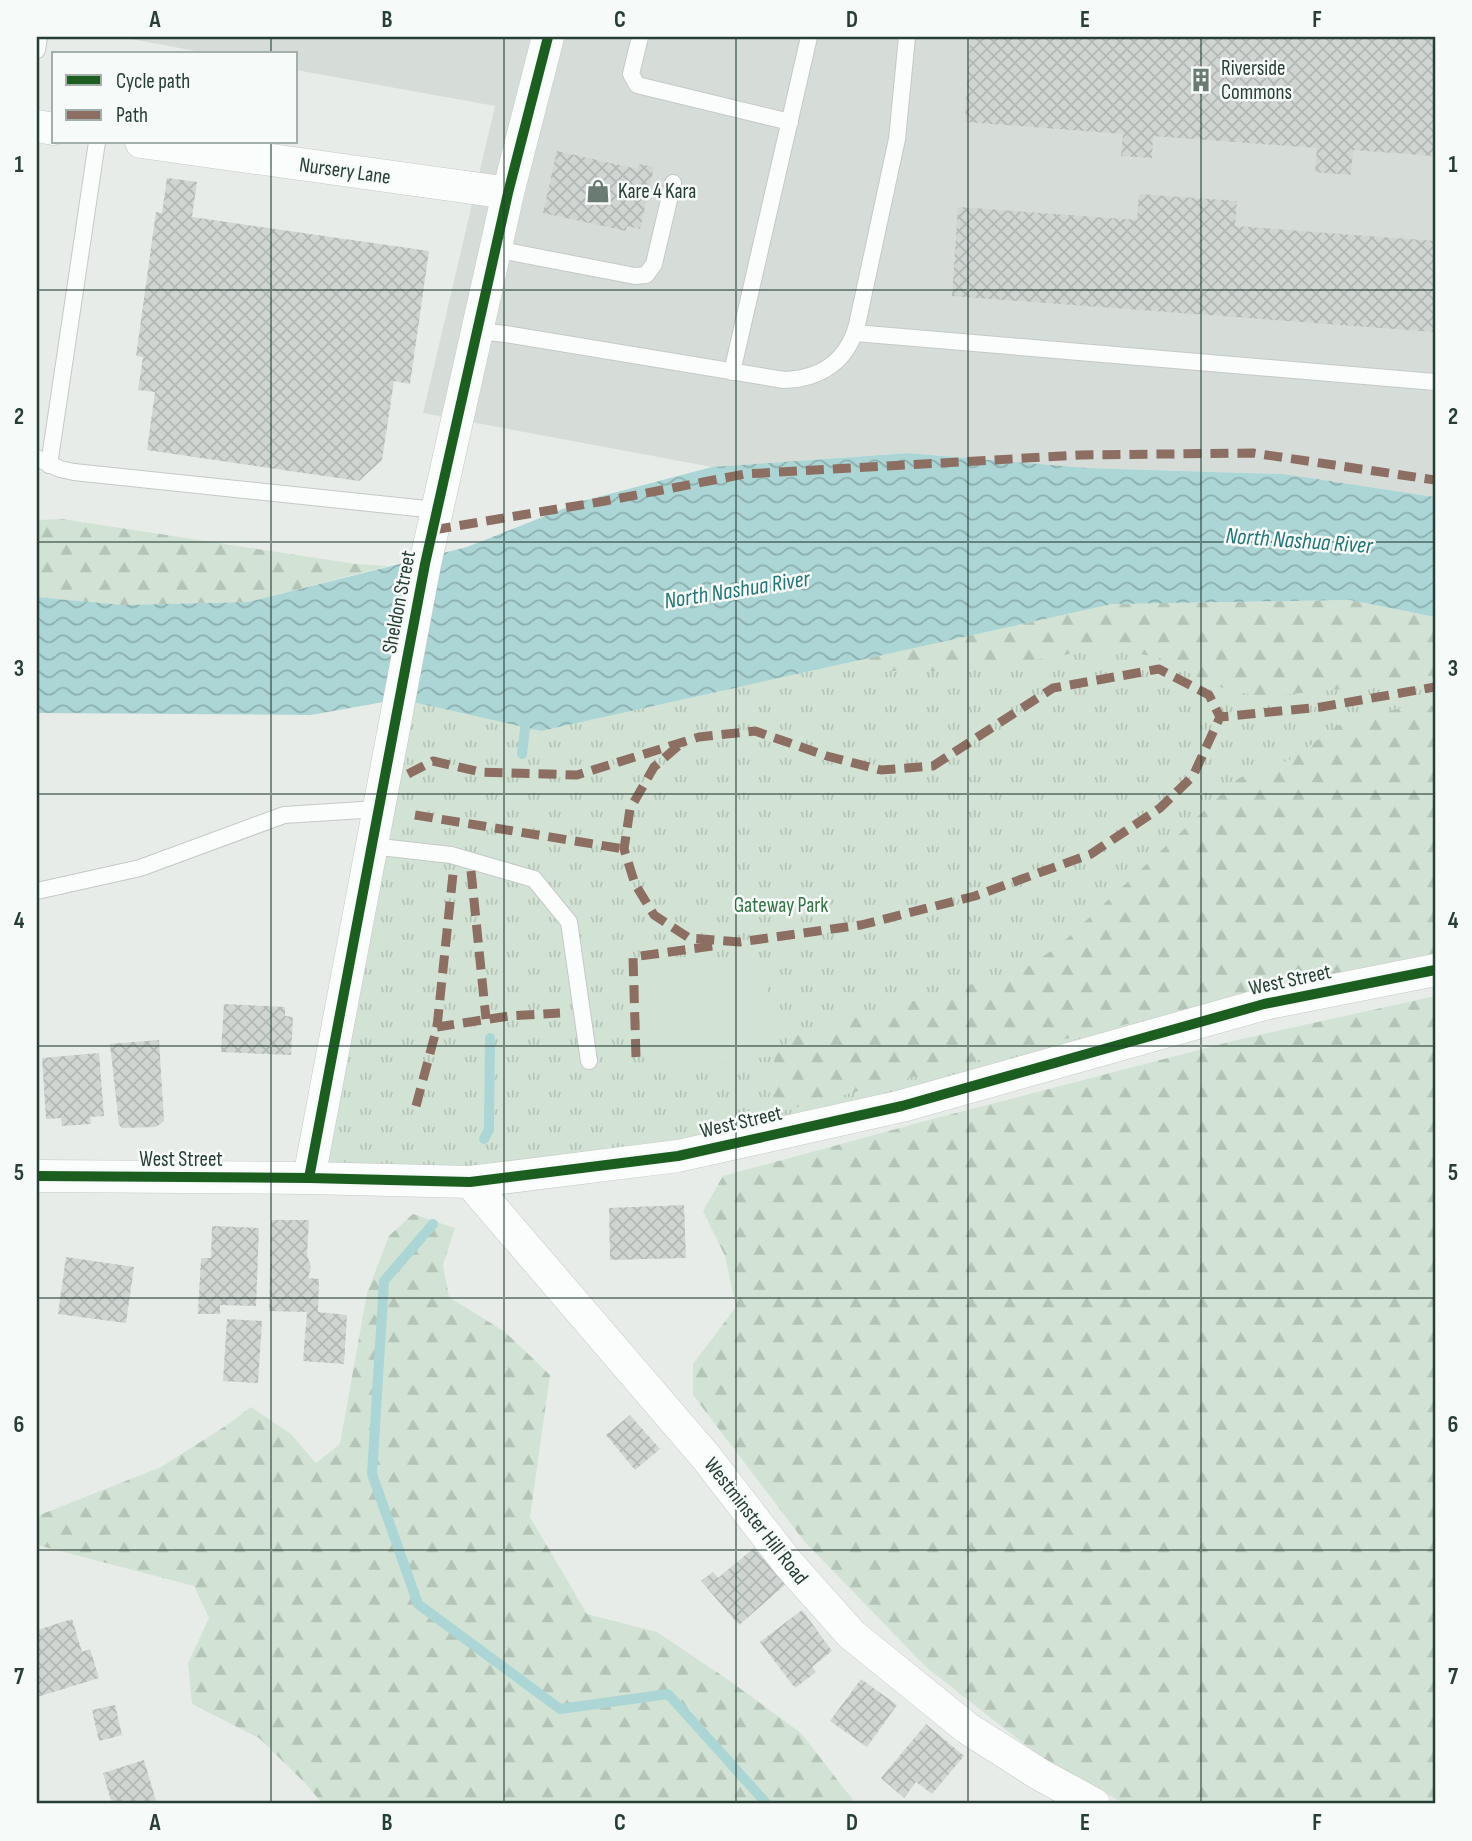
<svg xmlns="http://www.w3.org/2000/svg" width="1472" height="1841" font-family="'Sofia Sans Condensed',sans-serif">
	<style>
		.built { fill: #d6ddd9 }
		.grass { fill: url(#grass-tufts) }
		.forest { fill: url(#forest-firs) }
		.garden { fill: #d2e3d5 }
		.water { fill: url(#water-waves) }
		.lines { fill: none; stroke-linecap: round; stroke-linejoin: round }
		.stream { stroke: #acd6d5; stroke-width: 10 }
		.building { fill: url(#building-cross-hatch) }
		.service-casing { stroke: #c4c9c6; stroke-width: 18 }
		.minor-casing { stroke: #c4c9c6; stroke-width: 33 }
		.service { stroke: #fbfcfc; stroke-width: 16 }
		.minor { stroke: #fbfcfc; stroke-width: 32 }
		.quiet { stroke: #8d6e63; stroke-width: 9; stroke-dasharray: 18 9; stroke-linecap: butt }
		.cycleway-casing { stroke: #f6faf8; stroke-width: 15 }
		.cycleway { stroke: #1b5e20; stroke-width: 10 }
		.grid { fill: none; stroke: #263e34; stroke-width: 2; stroke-opacity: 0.55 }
		.labels { text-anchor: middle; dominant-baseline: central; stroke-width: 5; stroke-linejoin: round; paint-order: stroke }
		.poi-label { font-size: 21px; fill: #263e34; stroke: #f6faf8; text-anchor: start }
		.street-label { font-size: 21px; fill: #263e34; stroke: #f6faf8 }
		.park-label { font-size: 21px; fill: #337242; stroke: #f6faf8 }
		.water-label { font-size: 23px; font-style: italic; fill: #247576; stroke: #f6faf8 }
		.neatline { fill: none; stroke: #263e34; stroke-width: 2.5 }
		.grid-label { font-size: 23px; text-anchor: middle; font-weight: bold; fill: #263e34 }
	</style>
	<defs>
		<pattern id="grass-tufts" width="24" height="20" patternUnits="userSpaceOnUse" patternTransform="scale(1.75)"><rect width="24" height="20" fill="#d2e3d5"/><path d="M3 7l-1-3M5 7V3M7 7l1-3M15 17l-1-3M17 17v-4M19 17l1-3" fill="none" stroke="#b4c4b7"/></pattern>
		<pattern id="forest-firs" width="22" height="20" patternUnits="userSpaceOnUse" patternTransform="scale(1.75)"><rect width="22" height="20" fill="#d2e3d5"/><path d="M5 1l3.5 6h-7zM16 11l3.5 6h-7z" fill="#b4c4b7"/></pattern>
		<pattern id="water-waves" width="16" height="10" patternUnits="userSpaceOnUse" patternTransform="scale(1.75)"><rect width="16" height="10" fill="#acd6d5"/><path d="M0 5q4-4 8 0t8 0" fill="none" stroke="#8cafae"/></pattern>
		<pattern id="building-cross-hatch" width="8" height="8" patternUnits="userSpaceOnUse" patternTransform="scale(1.75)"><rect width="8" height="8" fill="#d0d5d2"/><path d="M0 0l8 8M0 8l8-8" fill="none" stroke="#b2b8b5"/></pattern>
	</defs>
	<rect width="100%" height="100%" fill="#e7ece9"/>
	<path class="built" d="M132 37H1435V497L1284 474 1088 468 908 453 712 467 423 413 495 106 296 70V54H212L131 39Z"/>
	<path class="grass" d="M1112 604 1435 617V970L678 1156 309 1178 400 699 541 731Z"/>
	<path class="forest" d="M62 519 356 564 388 566 248 602 122 605 37 597V520Z
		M1350 600 1435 617V675L1352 688 1260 697 1212 685 1158 657 1103 648 1011 664 939 671H876L841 664 1112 604Z
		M1415 705 1435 706V956L1381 962 963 1064 786 1110 768 1106 775 1056 794 1036 1024 969 1060 945 1239 778 1289 760 1345 721Z
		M1435 996V1804H1125L1042 1758 926 1667 804 1541 693 1395V1364L736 1307 725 1256 703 1211 723 1176 933 1119 1241 1039Z
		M413 1214 455 1228 443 1265 449 1297 505 1332 550 1375 530 1517 587 1614 657 1632 730 1681 801 1733 856 1804H323L304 1782 259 1738 192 1704 188 1663 209 1618 194 1586 37 1545V1516L161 1467 224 1427 251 1407 291 1434 316 1463 340 1444 367 1293 389 1236Z"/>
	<path class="garden" d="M752 959 765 968 775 1056 645 1072 638 982 646 966Z"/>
	<path class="water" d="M908 453 1088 468 1284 474 1435 497V617L1350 600 1112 604 541 731 400 699 311 715 37 713V597L123 605 248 602 467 547 583 501 712 467Z"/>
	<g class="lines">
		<path class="stream" d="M522 754 525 728
			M484 1139 489 1130 490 1038
			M433 1224 384 1281 372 1474 418 1604 560 1709 668 1694 767 1804"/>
	</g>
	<path class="building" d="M970 37H1435V156L1353 150 1351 175 1315 172 1317 148 1153 136 1152 158 1121 156 1123 134 965 122Z
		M557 151 637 169 639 164 654 167 640 229 627 226 626 231 543 213Z
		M167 178 197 182 192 217 429 251 410 384 394 381 382 460 359 481 147 450 155 392 138 390 143 357 136 356 156 212 162 213Z
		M1139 194 1237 201 1235 226 1435 241V332L952 296 958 207 1137 220Z
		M224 1004 285 1007V1016L293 1017 291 1055 221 1052Z
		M159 1040 164 1121 156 1127 122 1128 119 1125 110 1044Z
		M99 1053 104 1116 90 1117 91 1124 62 1126 61 1118 46 1119 42 1058Z
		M684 1205 686 1258 610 1260 609 1208Z
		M271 1220H309L307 1255 311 1267 308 1278 319 1279 318 1312 347 1315 344 1364 303 1361 307 1312 269 1311Z
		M212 1226 259 1228 256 1306 220 1305V1314H198L201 1258H211Z
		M66 1257 134 1267 126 1323 58 1314Z
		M227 1319 262 1321 258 1383 223 1381Z
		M630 1415 660 1449 635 1470 606 1435Z
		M754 1548 786 1584 739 1625 701 1581 713 1572 718 1578Z
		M802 1610 832 1651 812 1667 816 1672 795 1688 760 1642Z
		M72 1619 82 1652 90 1649 99 1678 37 1697V1630Z
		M861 1679 897 1705 867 1747 830 1721Z
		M115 1705 122 1735 99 1741 92 1710Z
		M926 1724 964 1756 932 1794 916 1782 904 1798 881 1778Z
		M144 1760 157 1804H112L103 1773Z"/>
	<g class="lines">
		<g class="service-casing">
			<path id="service" d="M640 37 631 74 637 85 790 122
				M37 50 39 37
				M495 249 635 276 646 275 654 264 673 183
				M476 331 506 334 784 380C821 379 847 361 857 325L897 139 907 37
				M855 333 1435 382
				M732 372 809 37
				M37 458 60 469 74 472 436 510
				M49 465 97 142
				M371 846 451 855 534 879 569 922 589 1061
				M37 891 140 868 284 815 378 809"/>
		</g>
		<g class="minor-casing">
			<path id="minor" d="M37 126 54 129
				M141 142 508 193
				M37 1176 309 1178 470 1182 678 1156 902 1106 1264 1004 1435 970
				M309 1178 425 564 508 193 548 37
				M470 1182 706 1457 787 1562 851 1634 967 1728 1039 1774 1094 1804"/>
		</g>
		<use href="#service" class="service"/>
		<use href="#minor" class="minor"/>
		<path class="quiet" d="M433 530 605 501 745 474 1081 455 1253 453 1435 480
			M678 746 654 767 630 809 624 849 635 884 654 915 689 938 740 942 861 925 975 896 1091 854 1160 808 1193 776 1220 717
			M408 774 433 761 480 772 577 775 699 737 755 731 827 756 881 770 933 766 1053 688 1159 669 1209 695 1220 717 1321 707 1435 687
			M415 815 624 849
			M471 871 486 1019
			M437 1027 453 874
			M636 1057 633 957 713 946
			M416 1106 437 1027 509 1016 560 1013"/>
		<g class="cycleway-casing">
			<path id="cycleway" d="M37 1176 309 1178 470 1182 678 1156 902 1106 1264 1004 1435 970
				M309 1178 425 564 508 193 548 37"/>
		</g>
		<use href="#cycleway" class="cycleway"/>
	</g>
	<path class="grid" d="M271 37V54M504 37V1804M736 37V1804M968 37V1804M1201 37V1804M271 142V1804M37 290H1435M37 542H1435M37 794H1435M37 1046H1435M37 1298H1435M37 1550H1435"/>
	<defs>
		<g id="building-bare" transform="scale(1.89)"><path d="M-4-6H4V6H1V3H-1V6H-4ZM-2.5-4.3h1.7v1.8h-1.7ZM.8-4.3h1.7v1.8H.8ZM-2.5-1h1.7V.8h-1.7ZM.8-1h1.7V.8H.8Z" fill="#6a7b73" stroke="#f6faf8" stroke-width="2.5" paint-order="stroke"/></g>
		<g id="shop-bare" transform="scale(1.89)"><path d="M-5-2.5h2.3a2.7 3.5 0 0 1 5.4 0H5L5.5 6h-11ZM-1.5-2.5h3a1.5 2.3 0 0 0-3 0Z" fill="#6a7b73" stroke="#f6faf8" stroke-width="2.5" paint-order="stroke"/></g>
	</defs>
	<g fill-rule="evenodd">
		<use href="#building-bare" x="1201" y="80"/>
		<use href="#shop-bare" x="598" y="191"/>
	</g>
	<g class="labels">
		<g class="poi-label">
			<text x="1221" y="68">Riverside<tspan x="1221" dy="24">Commons</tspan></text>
			<text x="618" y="191">Kare 4 Kara</text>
		</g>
		<g class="street-label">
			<text transform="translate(345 171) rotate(8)">Nursery Lane</text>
			<text transform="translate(399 602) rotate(-79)">Sheldon Street</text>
			<text transform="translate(1290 980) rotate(-12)">West Street</text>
			<text transform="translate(741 1122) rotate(-13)">West Street</text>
			<text x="181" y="1159">West Street</text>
			<text transform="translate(756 1521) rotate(52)">Westminster Hill Road</text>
		</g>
		<g class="park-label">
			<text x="781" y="905">Gateway Park</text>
		</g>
		<g class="water-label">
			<text transform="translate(1299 541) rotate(4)">North Nashua River</text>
			<text transform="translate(737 590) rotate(-9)">North Nashua River</text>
		</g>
	</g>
	<rect width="1472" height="1841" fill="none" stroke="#f6faf8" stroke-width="77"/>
	<rect x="52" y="52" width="245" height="91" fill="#f6faf8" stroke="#a3afaa" stroke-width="2"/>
	<rect x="66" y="75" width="35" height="10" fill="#1b5e20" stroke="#a3afaa" stroke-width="2"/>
	<text x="116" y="88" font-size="21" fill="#263e34">Cycle path</text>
	<rect x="66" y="110" width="35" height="10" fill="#8d6e63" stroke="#a3afaa" stroke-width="2"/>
	<text x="116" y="122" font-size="21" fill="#263e34">Path</text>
	<rect x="38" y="38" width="1396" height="1764" class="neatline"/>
	<g class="grid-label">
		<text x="155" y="27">A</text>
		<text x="387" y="27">B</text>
		<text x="620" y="27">C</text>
		<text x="852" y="27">D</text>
		<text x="1085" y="27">E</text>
		<text x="1317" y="27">F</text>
		<text x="19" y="172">1</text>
		<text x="1453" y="172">1</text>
		<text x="19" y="424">2</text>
		<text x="1453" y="424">2</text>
		<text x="19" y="676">3</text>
		<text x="1453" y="676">3</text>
		<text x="19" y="928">4</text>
		<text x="1453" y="928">4</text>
		<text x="19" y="1180">5</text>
		<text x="1453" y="1180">5</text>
		<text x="19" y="1432">6</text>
		<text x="1453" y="1432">6</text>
		<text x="19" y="1684">7</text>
		<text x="1453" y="1684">7</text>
		<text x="155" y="1830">A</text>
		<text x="387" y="1830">B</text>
		<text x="620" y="1830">C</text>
		<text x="852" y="1830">D</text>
		<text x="1085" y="1830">E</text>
		<text x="1317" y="1830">F</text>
	</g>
</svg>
